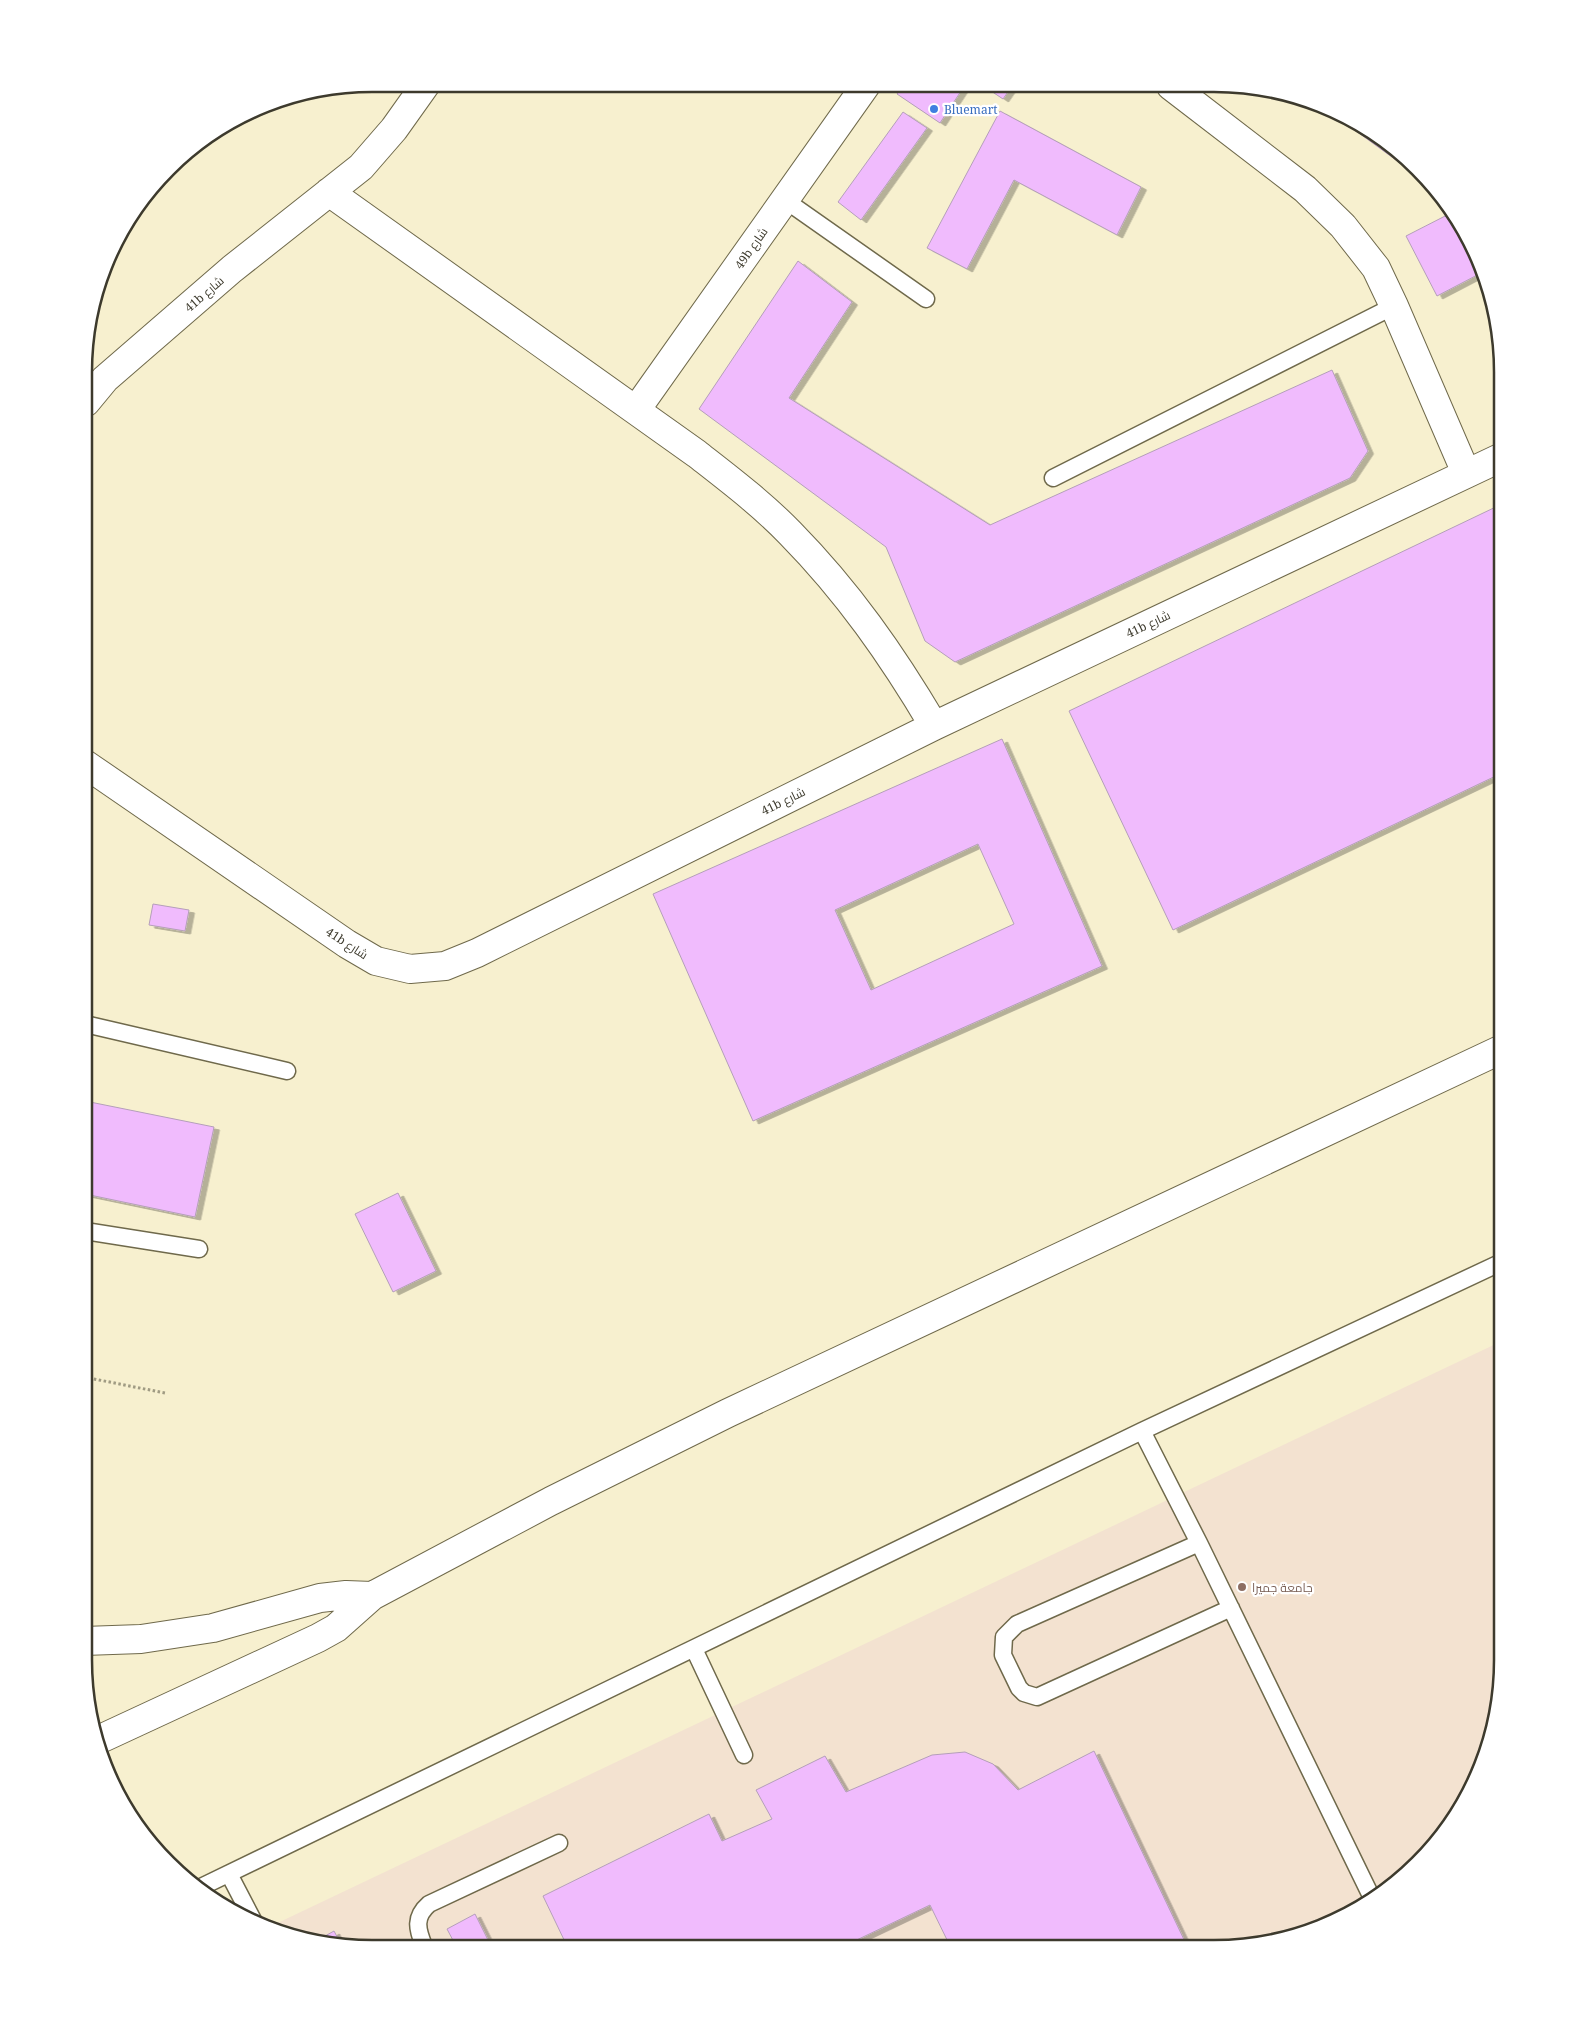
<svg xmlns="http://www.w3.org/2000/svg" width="1586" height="2032" font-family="'Noto Serif',Cairo,serif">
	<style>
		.education { fill: #f3e2d0 }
		.building { fill: #f0bbfd; stroke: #b49fb9; fill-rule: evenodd; filter: url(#shadow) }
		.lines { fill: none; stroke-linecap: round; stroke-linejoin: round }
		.lane-casing { stroke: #6f694b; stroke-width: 19 }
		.street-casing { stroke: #6f694b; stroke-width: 30 }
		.path { stroke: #a09b83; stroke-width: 3; stroke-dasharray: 2.5 2.5; stroke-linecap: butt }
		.lane { stroke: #fff; stroke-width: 16 }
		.street { stroke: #fff; stroke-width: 28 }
		.shop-dot { fill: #3f7fe0; stroke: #fff; stroke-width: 2 }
		.education-dot { fill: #8d6e63; stroke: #fff; stroke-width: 2 }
		.labels { text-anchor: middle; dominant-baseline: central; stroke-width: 4.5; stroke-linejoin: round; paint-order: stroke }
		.shop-label { font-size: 12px; fill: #366cbe; stroke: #fff; text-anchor: start }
		.street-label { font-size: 12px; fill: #3d3a2d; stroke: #fff }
		.education-label { font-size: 12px; fill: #785e54; stroke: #fff; text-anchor: start }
		.rim { fill: none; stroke: #3d3a2d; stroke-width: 2.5 }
	</style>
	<defs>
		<filter id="shadow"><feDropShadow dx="5.5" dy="3" stdDeviation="0" flood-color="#0004"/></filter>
	</defs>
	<rect width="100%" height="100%" fill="#f7f0cf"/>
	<path class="education" d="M1502 1341V1678L1487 1752 1454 1820 1404 1876 1341 1918 1288 1938 1214 1948 335 1946 267 1928Z"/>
	<path class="building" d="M903 85H965L940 123 897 94Z
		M982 85 1012 86 1003 99Z
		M1319 104 1389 143 1433 187Z
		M1000 111 1141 187 1117 235 1014 180 967 269 927 248Z
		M903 112 927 128 861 220 838 202Z
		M1451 213 1472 245 1483 272 1437 296 1406 236Z
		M798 261 852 302 789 398 990 525 1332 370 1368 451 1350 478 955 662 925 641 886 547 699 409Z
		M1493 300 1495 317 1486 306Z
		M1502 504V773L1173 930 1069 711Z
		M1002 739 1102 966 753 1121 653 894ZM978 844 1014 924 871 990 835 910Z
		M153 904 189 910 185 931 149 925Z
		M85 1101 214 1127 195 1217 85 1194Z
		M398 1193 436 1271 393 1292 355 1214Z
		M1094 1751 1188 1948H951L930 1905 842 1947 567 1946 543 1896 709 1814 722 1841 772 1819 756 1790 825 1756 846 1792 932 1755 965 1752 993 1764 1018 1790Z
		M475 1914 491 1946H456L447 1929Z
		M334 1931 342 1946 316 1941Z"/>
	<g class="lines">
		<g class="lane-casing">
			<path id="lane" d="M785 200 926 299
				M1053 478 1394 306
				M85 1024 287 1071
				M85 1231 199 1249
				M1142 1431 1199 1543 1372 1898
				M1199 1543 1017 1624 1004 1637 1003 1655 1019 1688 1024 1693 1037 1697 1231 1608
				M694 1649 744 1755
				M229 1874 254 1922
				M199 1888 1142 1431 1502 1262
				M424 1946C417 1929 414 1917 429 1904L559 1843"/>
		</g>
		<g class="street-casing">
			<path id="street" d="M1171 86 1305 189 1343 226 1376 268 1394 306 1466 473
				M329 192 697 454C729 479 762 504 790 533 848 592 892 655 934 726
				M86 402 105 379 232 269 361 167 394 129 426 84
				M636 410 866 85
				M85 764 347 944 376 961 410 969 445 966 477 953 934 726 1502 457
				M84 1641 141 1639 213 1628 320 1598 346 1595 372 1596
				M96 1741 318 1638 336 1628 372 1596 551 1501 728 1413 1502 1049"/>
		</g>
		<path class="path" d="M84 1377 165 1393"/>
		<use href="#lane" class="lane"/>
		<use href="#street" class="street"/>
	</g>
	<circle class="shop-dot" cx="934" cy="109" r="5"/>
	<circle class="education-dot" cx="1242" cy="1587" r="5"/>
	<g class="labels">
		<g class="shop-label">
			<text x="944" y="109">Bluemart</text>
		</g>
		<g class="street-label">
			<text transform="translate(751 248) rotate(-55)">49b شارع</text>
			<text transform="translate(204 294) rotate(-41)">41b شارع</text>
			<text transform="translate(1148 624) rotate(-25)">41b شارع</text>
			<text transform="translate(783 801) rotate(-26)">41b شارع</text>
			<text transform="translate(347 943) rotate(33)">41b شارع</text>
		</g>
		<g class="education-label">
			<text x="1252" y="1587">جامعة جميرا</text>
		</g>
	</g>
	<path d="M0 0H1586V2032H0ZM372 92H1214A280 280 0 0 1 1494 372V1660A280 280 0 0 1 1214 1940H372A280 280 0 0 1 92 1660V372A280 280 0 0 1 372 92Z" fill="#fff" fill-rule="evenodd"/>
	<path class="rim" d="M372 92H1214A280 280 0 0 1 1494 372V1660A280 280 0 0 1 1214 1940H372A280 280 0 0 1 92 1660V372A280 280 0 0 1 372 92Z"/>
</svg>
